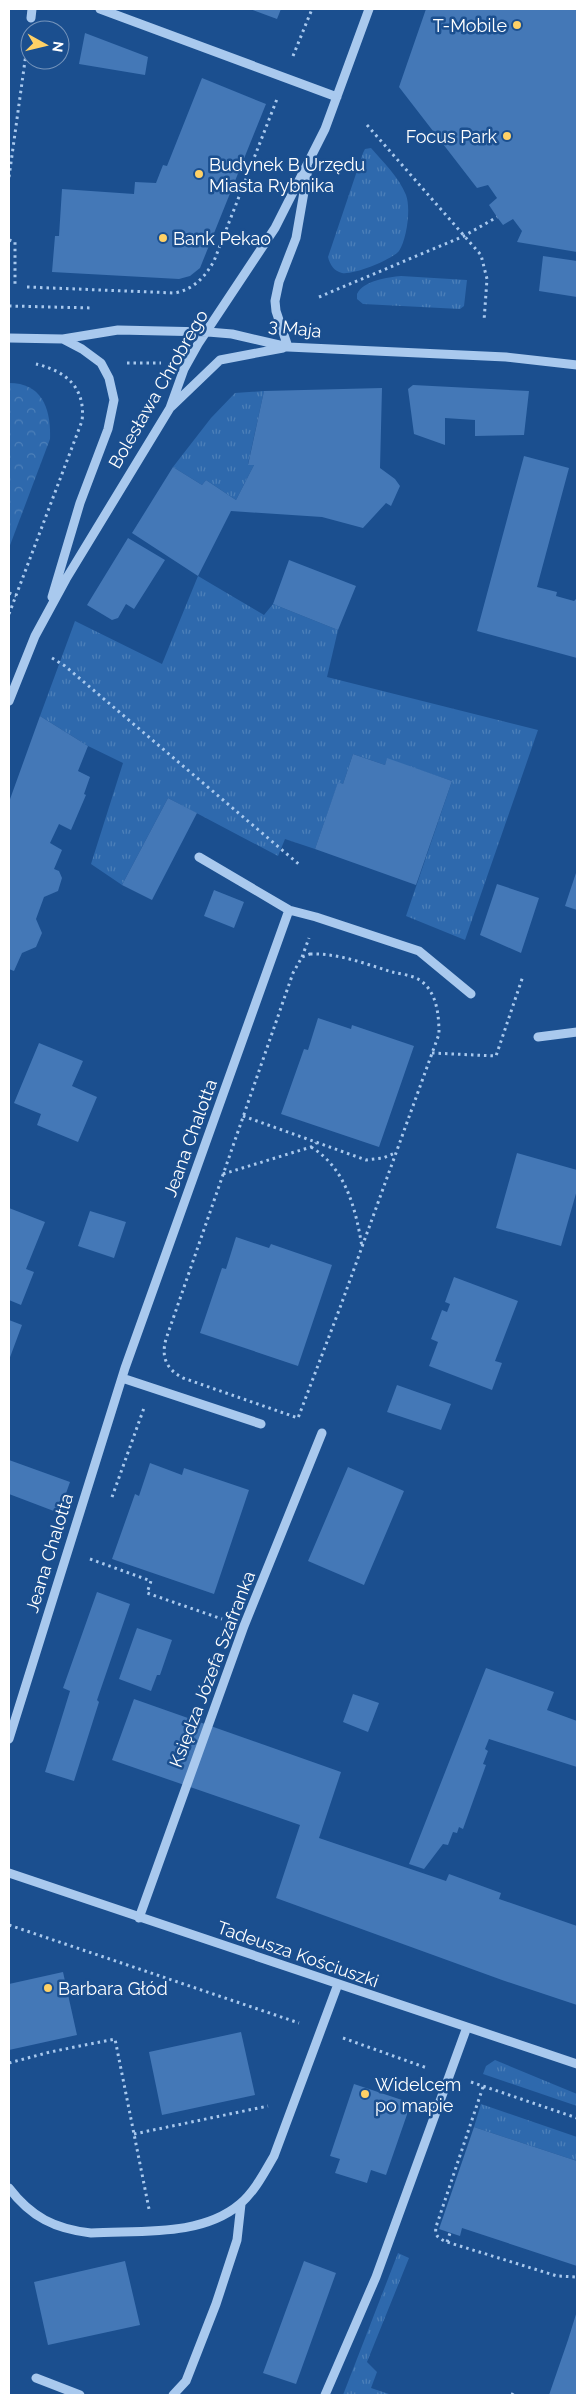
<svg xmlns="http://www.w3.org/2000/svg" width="586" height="2404" font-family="Raleway,sans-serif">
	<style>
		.grass { fill: url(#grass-tufts) }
		.park { fill: url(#park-crowns) }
		.building { fill: #4478b7 }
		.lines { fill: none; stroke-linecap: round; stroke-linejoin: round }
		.path { stroke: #a9c9ee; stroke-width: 3; stroke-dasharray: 2.5 4; stroke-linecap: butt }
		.minor { stroke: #a9c9ee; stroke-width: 9 }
		.poi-dot { fill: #ffd166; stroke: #1b4f8f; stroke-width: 2 }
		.labels { text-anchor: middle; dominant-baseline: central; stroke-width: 5; stroke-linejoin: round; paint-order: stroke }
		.poi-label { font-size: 18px; fill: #fff; stroke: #1b4f8f; text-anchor: start }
		.street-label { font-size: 18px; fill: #fff; stroke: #1b4f8f }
	</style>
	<defs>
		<pattern id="grass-tufts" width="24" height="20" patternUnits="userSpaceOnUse" patternTransform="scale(1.25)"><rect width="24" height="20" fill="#2e69ad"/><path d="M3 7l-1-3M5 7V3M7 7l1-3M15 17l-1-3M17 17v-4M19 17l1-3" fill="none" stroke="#4d80b9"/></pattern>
		<pattern id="park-crowns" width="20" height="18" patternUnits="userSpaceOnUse" patternTransform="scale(1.25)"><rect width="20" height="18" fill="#2e69ad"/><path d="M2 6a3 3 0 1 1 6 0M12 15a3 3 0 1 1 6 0" fill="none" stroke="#4d80b9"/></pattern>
	</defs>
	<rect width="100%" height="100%" fill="#1b4f8f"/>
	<path class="grass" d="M371 148C383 162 399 177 406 195 411 208 407 239 399 251 391 260 354 275 342 273 334 271 330 265 328 257L363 153 365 149Z
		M401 276 467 280 464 306 460 309 363 304 357 299V294C363 281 388 277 401 276Z
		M264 391 248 464 254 465 236 500 206 480 202 485 173 467 211 418 235 393Z
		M198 576 264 615 273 604 338 630 327 677 538 730 465 940 406 916 452 781 387 759 385 765 353 754 343 784 338 783 315 849 285 839 278 856 168 798 122 885 91 864 123 763 88 746 40 716 75 621 162 664Z
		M495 2060 577 2094V2106L483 2074 486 2066Z
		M481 2104 577 2137V2161L474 2127Z
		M398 2253 409 2258 367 2362 377 2372 371 2388 392 2395H343Z"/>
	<path class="park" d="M9 383C43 383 51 410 50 439L9 548Z"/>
	<path class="building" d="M250 9H281L277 19Z
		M426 9H577V252L517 242 522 231 513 219 503 225 497 217 489 205 497 198 488 185 477 188 399 87Z
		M85 33 148 57 145 75 79 64Z
		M202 78 266 104 200 268 190 276 179 279 52 272 55 236H59L62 189 134 194 135 182 156 183 163 165 167 166Z
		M543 256 577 261V297L539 291Z
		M413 385 529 391 524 435 475 436V420L445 418V445L414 434 408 389Z
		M382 388 380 468 395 479 400 486 391 506 386 503 363 528 322 517 231 511 198 576 132 533 173 467 202 485 206 480 236 500 254 465H248L264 391Z
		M524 456 569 468 537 587 557 592 556 596 574 601 577 598V658L477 631Z
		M128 538 165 560 134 609 126 604 118 618 112 620 87 605Z
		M289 560 356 586 338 630 273 604Z
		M40 716 88 746 78 771 90 777 84 794 86 795 71 830 59 824 50 843 62 850 54 869 59 871 62 878 58 891 44 897 36 919 42 933 36 947 22 953 14 971 9 969V802Z
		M353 754 385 765 387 758 452 781 416 885 315 849 338 782 343 784Z
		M168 798 197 813 152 900 122 885Z
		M577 870V910L565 906Z
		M497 884 539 898 521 953 480 935Z
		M214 890 244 902 234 928 204 916Z
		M318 1018 351 1029 352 1025 414 1046 379 1147 281 1114 304 1049 308 1050Z
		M39 1043 83 1061 72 1086 97 1097 78 1142 37 1125 41 1114 14 1103Z
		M517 1153 577 1170V1190L561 1246 496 1228Z
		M9 1208 45 1222 26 1269 34 1272 21 1305 9 1300Z
		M90 1211 126 1222 114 1258 78 1246Z
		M236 1237 269 1248 271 1244 332 1265 298 1366 200 1333 222 1268 226 1269Z
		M454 1277 518 1301 495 1361 502 1363 492 1390 429 1366 438 1342 431 1339 442 1310 447 1312 450 1304 445 1302Z
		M9 1320 22 1325 9 1360Z
		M397 1385 451 1404 441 1430 387 1412Z
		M9 1460 70 1482 59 1513 9 1494Z
		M150 1463 182 1475 184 1468 249 1490 214 1594 112 1559 135 1494 139 1496Z
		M348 1467 404 1491 364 1585 308 1561Z
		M97 1592 130 1604 97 1700 99 1702 74 1781 45 1772 70 1691 63 1688Z
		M137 1628 172 1640 160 1675H157L151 1691 119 1679Z
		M486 1668 554 1692 547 1710 577 1721V1767L489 1739 485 1749 488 1751 483 1764 486 1765 463 1829 459 1827 457 1833 453 1832 448 1845 443 1844 424 1869 409 1864Z
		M353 1694 379 1703 368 1732 343 1722Z
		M134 1699 341 1772 319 1838 446 1881 449 1874 501 1893 499 1899 577 1926V2005L502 1980 276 1898 300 1825 112 1760Z
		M63 1972 77 2035 9 2050V1984Z
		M241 2032 255 2095 162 2115 149 2052Z
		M354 2084 411 2103 386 2175 371 2170 367 2183 335 2173 340 2159 330 2156Z
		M474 2127 577 2161V2266L462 2228 460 2236 439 2229Z
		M125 2261 140 2325 48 2345 34 2282Z
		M304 2261 336 2273 296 2384 263 2373Z
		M577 2311V2395H549L568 2340Z"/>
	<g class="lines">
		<path class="path" d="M293 56 312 9
			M367 125 481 255 487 279 484 321
			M9 177 28 39
			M9 240 15 242V287
			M27 287 175 293C194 289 205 277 214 261L277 99
			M319 297 464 236 497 217
			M9 306 93 308
			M127 363H161
			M9 593 16 596
			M9 614 82 421C86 388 66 371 36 364
			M52 658 65 666 301 866
			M310 954C338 953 366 964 392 972 400 974 411 975 418 979 437 990 439 1015 439 1034L341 1305 298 1418 183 1378C166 1369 161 1357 166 1339L293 973 302 957Z
			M302 957 309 938
			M432 1053 496 1056 523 976
			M243 1116 366 1160 383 1158 395 1153
			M311 1147C346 1168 356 1210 362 1247
			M223 1174 311 1147 316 1143
			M112 1497 144 1408
			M90 1559 151 1581 147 1593 222 1619
			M9 1925 299 2023
			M343 2038 427 2068
			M9 2063 50 2052 115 2039 149 2209
			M471 2082 577 2118
			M483 2087 438 2221C434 2232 434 2237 447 2242L557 2276 577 2277
			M134 2134 268 2106
			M447 2242 450 2233
			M512 2395 513 2393"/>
		<path class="minor" d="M100 9 337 97
			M31 18 32 9
			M9 338 63 339 118 330 208 332 232 334 288 347 506 357 577 365
			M288 347 276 311 275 301 279 282 296 238 308 169
			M171 407 220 360 283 348
			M52 597 80 503 108 429 114 400 109 378 101 363 82 349 63 339
			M9 701 35 636 66 579 170 408 184 369 198 344 275 228 325 129 369 9
			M199 857 289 910
			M538 1037 577 1032
			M122 1378 261 1424
			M9 1739 125 1368 289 910 316 917 419 951 471 994
			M9 1873 577 2064
			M139 1918 244 1626 322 1433
			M9 2188C31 2217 55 2229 91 2233 140 2230 201 2237 240 2204 255 2191 264 2173 274 2156L338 1984
			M36 2378 80 2395
			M173 2395 186 2381 216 2304 237 2240 241 2204
			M325 2395 376 2277 467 2027"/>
	</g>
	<g class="poi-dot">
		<circle cx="517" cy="25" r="5"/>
		<circle cx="507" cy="136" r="5"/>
		<circle cx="199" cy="174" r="5"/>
		<circle cx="163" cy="238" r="5"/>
		<circle cx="48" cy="1988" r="5"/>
		<circle cx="365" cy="2094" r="5"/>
	</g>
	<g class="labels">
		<g class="poi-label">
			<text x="507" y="25" text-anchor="end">T-Mobile</text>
			<text x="497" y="136" text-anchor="end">Focus Park</text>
			<text x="209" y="164">Budynek B Urzędu<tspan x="209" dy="21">Miasta Rybnika</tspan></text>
			<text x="173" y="238">Bank Pekao</text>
			<text x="58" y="1988">Barbara Głód</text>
			<text x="375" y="2084">Widelcem<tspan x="375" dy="21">po mapie</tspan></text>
		</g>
		<g class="street-label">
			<text transform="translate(295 328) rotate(7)">3 Maja</text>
			<text transform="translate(158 389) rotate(-60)">Bolesława Chrobrego</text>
			<text transform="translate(190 1138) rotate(-70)">Jeana Chalotta</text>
			<text transform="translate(49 1553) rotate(-73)">Jeana Chalotta</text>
			<text transform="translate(212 1669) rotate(-69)">Księdza Józefa Szafranka</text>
			<text transform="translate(298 1954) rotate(19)">Tadeusza Kościuszki</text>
		</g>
	</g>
	<rect width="586" height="2404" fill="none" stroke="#ffffff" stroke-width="20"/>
	<g transform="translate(45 45) rotate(98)"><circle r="24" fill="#1b4f8f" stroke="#7695bc"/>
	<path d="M0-4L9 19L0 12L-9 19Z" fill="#ffd166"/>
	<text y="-8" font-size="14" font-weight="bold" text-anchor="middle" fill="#ffffff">N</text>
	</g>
</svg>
